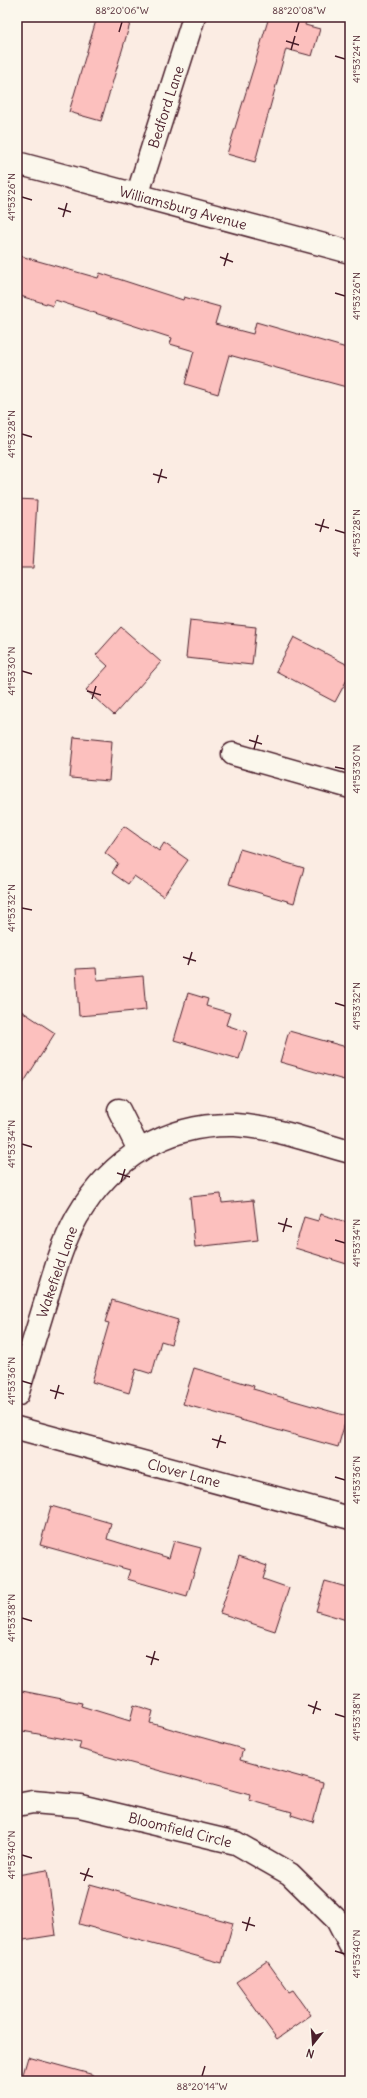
<svg xmlns="http://www.w3.org/2000/svg" width="367" height="2098" font-family="Delius,sans-serif">
	<style>
		.building { fill: #fcc0be; stroke: #4a1f2b }
		.lines { fill: none; stroke-linecap: round; stroke-linejoin: round }
		.minor-casing { stroke: #4a1f2b; stroke-width: 25 }
		.minor { stroke: #fbf7ec; stroke-width: 22 }
		.ticks { fill: none; stroke: #4a1f2b; stroke-width: 1.5 }
		.labels { text-anchor: middle; dominant-baseline: central; stroke-width: 3; stroke-linejoin: round; paint-order: stroke }
		.street-label { font-size: 14px; fill: #4a1f2b; stroke: #fbf7ec }
		.neatline { fill: none; stroke: #4a1f2b; stroke-width: 1.5 }
		.ticks-label { font-size: 10px; text-anchor: middle; fill: #4a1f2b }
	</style>
	<rect width="100%" height="100%" fill="#fbece3"/>
	<filter id="ink" filterUnits="userSpaceOnUse"><feTurbulence type="fractalNoise" baseFrequency=".025" numOctaves="2"/><feDisplacementMap in="SourceGraphic" scale="8" xChannelSelector="R" yChannelSelector="G"/><feConvolveMatrix kernelMatrix="1 2 1 2 8 2 1 2 1" color-interpolation-filters="sRGB"/></filter>
	<g filter="url(#ink)">
		<path class="building" d="M97 17H132L101 121 69 112Z
			M269 17H307L305 25 320 29 312 56 286 49 255 162 227 154Z
			M17 255 98 278 100 273 183 300 184 297 220 307 215 324 253 334 256 322 350 349V388L229 355 218 394 185 384 194 351 170 344 172 338 55 300 53 306 17 295Z
			M17 499 37 500 33 568H17Z
			M190 620 256 627 252 665 186 658Z
			M121 627 161 662 114 715 86 690 108 666 96 655Z
			M294 637 350 666V674L335 702 276 671Z
			M74 737 112 741 109 781 70 778Z
			M124 826 159 851 164 843 188 860 163 896 134 876 128 884 112 873 118 863 105 853Z
			M240 849 304 868 294 903 229 884Z
			M96 968 97 980 143 976 146 1010 79 1016 76 969Z
			M188 993 208 999 206 1006 230 1013 226 1025 247 1032 239 1059 174 1040Z
			M17 1008 55 1033 17 1093Z
			M289 1031 350 1048V1059L344 1080 280 1062Z
			M221 1194 222 1203 253 1200 258 1240 195 1247 190 1197Z
			M320 1214 350 1223V1265L295 1248 304 1217 318 1221Z
			M112 1300 178 1320 171 1344 161 1341 152 1374 136 1369 129 1393 92 1382 109 1323 105 1322Z
			M194 1368 254 1386 253 1389 347 1416 338 1447 183 1404Z
			M51 1506 111 1523 107 1539 169 1558 174 1541 201 1548 187 1596 127 1579 130 1570 40 1545Z
			M239 1556 267 1566 263 1579 289 1588 275 1631 220 1613Z
			M325 1581 350 1588V1621L316 1611Z
			M17 1690 82 1703 81 1706 130 1721 134 1705 153 1711 150 1723 243 1749 240 1760 323 1783 313 1822 291 1815 292 1812 249 1800 250 1795 79 1749 81 1742 17 1730Z
			M47 1870 56 1935 17 1941V1875Z
			M90 1884 233 1923 222 1963 79 1924Z
			M267 1961 289 1992 293 1990 311 2015 277 2039 236 1982Z
			M28 2057 94 2075 93 2081H21Z"/>
		<g class="lines">
			<g class="minor-casing">
				<path id="minor" d="M17 163 350 252
					M137 196 194 17
					M233 754 350 787
					M119 1110 139 1150
					M17 1395C27 1362 37 1329 47 1297 55 1270 63 1242 77 1217 111 1159 166 1123 235 1125 274 1127 313 1142 350 1152
					M17 1428 350 1518
					M17 1805 33 1802 80 1806 236 1843 290 1874 337 1920 350 1945"/>
			</g>
			<use href="#minor" class="minor"/>
		</g>
	</g>
	<path class="ticks" d="M119 32 122 22M296 32 299 22M286 41 299 45M291 50 295 36M335 56 345 59M22 197 32 200M58 208 71 212M63 217 67 203M220 257 233 262M224 266 228 253M335 293 345 296M22 434 32 437M153 474 167 478M158 483 162 469M315 524 329 528M335 530 345 533M320 532 324 519M22 671 32 674M87 691 101 695M92 699 96 686M249 740 262 744M254 749 258 735M335 767 345 769M22 908 32 910M183 957 196 961M188 965 192 952M335 1003 345 1006M22 1144 32 1147M117 1173 130 1177M121 1182 125 1169M278 1223 292 1227M283 1232 287 1218M335 1240 345 1243M22 1381 32 1384M50 1390 64 1394M55 1399 59 1385M212 1439 226 1443M217 1448 221 1435M335 1477 345 1480M22 1618 32 1621M146 1656 159 1660M151 1665 155 1651M308 1705 321 1710M313 1714 317 1701M335 1714 345 1717M22 1855 32 1858M80 1873 93 1877M84 1881 89 1868M242 1922 255 1926M246 1931 250 1917M335 1951 345 1954M202 2076 205 2066"/>
	<g class="labels">
		<g class="street-label">
			<text transform="translate(166 107) rotate(-72)">Bedford Lane</text>
			<text transform="translate(183 208) rotate(15)">Williamsburg Avenue</text>
			<text transform="translate(57 1272) rotate(-71)">Wakefield Lane</text>
			<text transform="translate(184 1473) rotate(15)">Clover Lane</text>
			<text transform="translate(180 1830) rotate(14)">Bloomfield Circle</text>
		</g>
	</g>
	<rect width="367" height="2098" fill="none" stroke="#fbf7ec" stroke-width="44"/>
	<g transform="translate(313 2044) rotate(197)" stroke="#fbf7ec" stroke-width="3" paint-order="stroke">
	<path d="M0-3L7 15L0 10L-7 15Z" fill="#4a1f2b"/>
	<text y="-6" font-size="11" font-weight="bold" text-anchor="middle" fill="#4a1f2b">N</text>
	</g>
	<rect x="22" y="22" width="323" height="2054" class="neatline"/>
	<g class="ticks-label">
		<text x="122" y="14">88°20'06"W</text>
		<text x="299" y="14">88°20'08"W</text>
		<text transform="translate(356 59) rotate(-90)" y="4">41°53'24"N</text>
		<text transform="translate(11 197) rotate(-90)" y="4">41°53'26"N</text>
		<text transform="translate(356 296) rotate(-90)" y="4">41°53'26"N</text>
		<text transform="translate(11 434) rotate(-90)" y="4">41°53'28"N</text>
		<text transform="translate(356 533) rotate(-90)" y="4">41°53'28"N</text>
		<text transform="translate(11 671) rotate(-90)" y="4">41°53'30"N</text>
		<text transform="translate(356 769) rotate(-90)" y="4">41°53'30"N</text>
		<text transform="translate(11 908) rotate(-90)" y="4">41°53'32"N</text>
		<text transform="translate(356 1006) rotate(-90)" y="4">41°53'32"N</text>
		<text transform="translate(11 1144) rotate(-90)" y="4">41°53'34"N</text>
		<text transform="translate(356 1243) rotate(-90)" y="4">41°53'34"N</text>
		<text transform="translate(11 1381) rotate(-90)" y="4">41°53'36"N</text>
		<text transform="translate(356 1480) rotate(-90)" y="4">41°53'36"N</text>
		<text transform="translate(11 1618) rotate(-90)" y="4">41°53'38"N</text>
		<text transform="translate(356 1717) rotate(-90)" y="4">41°53'38"N</text>
		<text transform="translate(11 1855) rotate(-90)" y="4">41°53'40"N</text>
		<text transform="translate(356 1954) rotate(-90)" y="4">41°53'40"N</text>
		<text x="202" y="2090">88°20'14"W</text>
	</g>
</svg>
